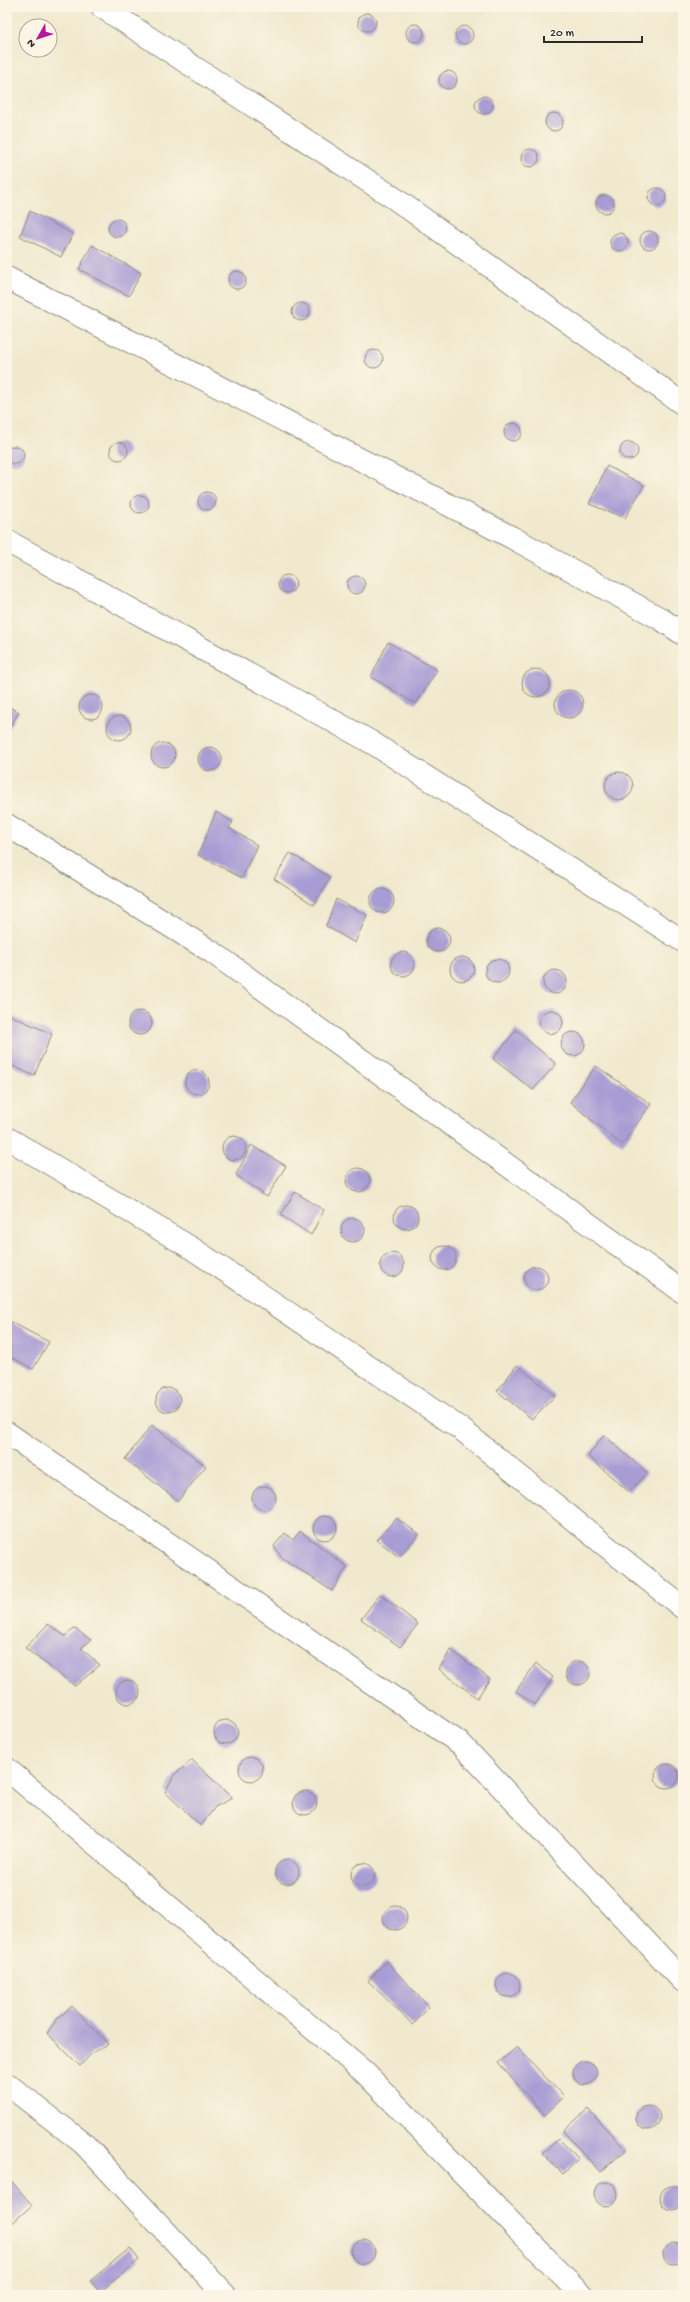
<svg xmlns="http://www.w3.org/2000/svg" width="690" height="2302" font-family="'Gochi Hand',sans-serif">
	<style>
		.building { fill: #a89cd4 }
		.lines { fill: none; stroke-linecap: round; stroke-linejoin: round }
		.street-casing { stroke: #8e8a7c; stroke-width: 24 }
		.street { stroke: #fff; stroke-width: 22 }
	</style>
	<rect width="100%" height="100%" fill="#fcf5e5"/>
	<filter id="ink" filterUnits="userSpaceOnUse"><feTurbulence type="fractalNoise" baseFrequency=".025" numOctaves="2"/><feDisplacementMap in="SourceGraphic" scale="8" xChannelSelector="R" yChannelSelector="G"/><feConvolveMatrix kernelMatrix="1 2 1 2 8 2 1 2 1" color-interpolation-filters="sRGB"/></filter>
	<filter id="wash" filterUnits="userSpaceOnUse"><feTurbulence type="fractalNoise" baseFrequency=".012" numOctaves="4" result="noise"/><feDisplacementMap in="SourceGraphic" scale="16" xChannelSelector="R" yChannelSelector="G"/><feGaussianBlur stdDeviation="0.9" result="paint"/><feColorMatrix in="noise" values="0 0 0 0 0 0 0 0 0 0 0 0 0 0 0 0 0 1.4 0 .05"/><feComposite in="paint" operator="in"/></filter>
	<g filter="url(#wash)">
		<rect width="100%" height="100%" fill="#f0e9ce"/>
		<g id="blocks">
			<path class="building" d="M358 22a9 9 0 1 1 18 0a9 9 0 1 1-18 0Z
				M406 33a9 9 0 1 1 18 0a9 9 0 1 1-18 0Z
				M455 35a9 9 0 1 1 18 0a9 9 0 1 1-18 0Z
				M439 80a9 9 0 1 1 18 0a9 9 0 1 1-18 0Z
				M475 105a9 9 0 1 1 18 0a9 9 0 1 1-18 0Z
				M545 122a9 9 0 1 1 18 0a9 9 0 1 1-18 0Z
				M521 158a9 9 0 1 1 18 0a9 9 0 1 1-18 0Z
				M648 197a9 9 0 1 1 18 0a9 9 0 1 1-18 0Z
				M596 204a9 9 0 1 1 18 0a9 9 0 1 1-18 0Z
				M30 211 73 234 61 257 20 236Z
				M108 228a9 9 0 1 1 18 0a9 9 0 1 1-18 0Z
				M640 240a9 9 0 1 1 18 0a9 9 0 1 1-18 0Z
				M610 242a9 9 0 1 1 18 0a9 9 0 1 1-18 0Z
				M92 245 141 273 129 296 79 269Z
				M228 280a9 9 0 1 1 18 0a9 9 0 1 1-18 0Z
				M292 312a9 9 0 1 1 18 0a9 9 0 1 1-18 0Z
				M365 359a9 9 0 1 1 18 0a9 9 0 1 1-18 0Z
				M504 432a9 9 0 1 1 18 0a9 9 0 1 1-18 0Z
				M620 451a9 9 0 1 1 18 0a9 9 0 1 1-18 0Z
				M110 451a9 9 0 1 1 18 0a9 9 0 1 1-18 0Z
				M6 455a9 9 0 1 1 18 0a9 9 0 1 1-18 0Z
				M607 466 644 485 625 518 589 504Z
				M198 501a9 9 0 1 1 18 0a9 9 0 1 1-18 0Z
				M131 504a9 9 0 1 1 18 0a9 9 0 1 1-18 0Z
				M278 584a9 9 0 1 1 18 0a9 9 0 1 1-18 0Z
				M347 585a9 9 0 1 1 18 0a9 9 0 1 1-18 0Z
				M388 642 437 670 416 704 371 677Z
				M522 683a14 14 0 1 1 28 0a14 14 0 1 1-28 0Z
				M555 704a14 14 0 1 1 28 0a14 14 0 1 1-28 0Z
				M79 707a12 12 0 1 1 24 0a12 12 0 1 1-24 0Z
				M7 706 19 712 7 732Z
				M107 728a12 12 0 1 1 24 0a12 12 0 1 1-24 0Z
				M151 755a12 12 0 1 1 24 0a12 12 0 1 1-24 0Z
				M198 759a12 12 0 1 1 24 0a12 12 0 1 1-24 0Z
				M605 786a14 14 0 1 1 28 0a14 14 0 1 1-28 0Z
				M216 812 233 822 229 828 257 845 242 878 198 855Z
				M290 853 330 877 314 905 274 879Z
				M370 901a12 12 0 1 1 24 0a12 12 0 1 1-24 0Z
				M336 899 367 915 355 943 326 926Z
				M426 940a12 12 0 1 1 24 0a12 12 0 1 1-24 0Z
				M391 964a12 12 0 1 1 24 0a12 12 0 1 1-24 0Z
				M450 969a12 12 0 1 1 24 0a12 12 0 1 1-24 0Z
				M485 971a12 12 0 1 1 24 0a12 12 0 1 1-24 0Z
				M543 982a12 12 0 1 1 24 0a12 12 0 1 1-24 0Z
				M539 1022a12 12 0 1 1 24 0a12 12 0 1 1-24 0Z
				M128 1023a12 12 0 1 1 24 0a12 12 0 1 1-24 0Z
				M7 1014 52 1034 34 1076 7 1063Z
				M516 1030 556 1064 533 1090 493 1059Z
				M561 1044a12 12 0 1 1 24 0a12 12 0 1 1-24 0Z
				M596 1066 651 1104 622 1145 570 1102Z
				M185 1082a12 12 0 1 1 24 0a12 12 0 1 1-24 0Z
				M222 1148a12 12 0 1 1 24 0a12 12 0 1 1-24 0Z
				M251 1145 286 1166 267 1197 236 1175Z
				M346 1180a12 12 0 1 1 24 0a12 12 0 1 1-24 0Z
				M295 1192 324 1210 311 1235 281 1215Z
				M394 1217a12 12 0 1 1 24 0a12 12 0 1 1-24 0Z
				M341 1230a12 12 0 1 1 24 0a12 12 0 1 1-24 0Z
				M432 1258a12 12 0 1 1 24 0a12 12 0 1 1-24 0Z
				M380 1265a12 12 0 1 1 24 0a12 12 0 1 1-24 0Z
				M524 1278a12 12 0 1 1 24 0a12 12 0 1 1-24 0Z
				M7 1320 49 1342 33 1369 7 1355Z
				M517 1365 555 1396 532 1419 497 1391Z
				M156 1400a12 12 0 1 1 24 0a12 12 0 1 1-24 0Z
				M152 1425 206 1466 178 1501 125 1459Z
				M604 1435 647 1473 629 1492 588 1456Z
				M252 1498a12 12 0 1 1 24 0a12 12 0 1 1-24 0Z
				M313 1528a12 12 0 1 1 24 0a12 12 0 1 1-24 0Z
				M396 1518 419 1534 399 1557 377 1540Z
				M300 1531 347 1567 332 1591 281 1557 274 1546 285 1533 293 1540Z
				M380 1594 418 1624 400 1647 361 1619Z
				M48 1624 65 1636 74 1628 91 1640 81 1648 100 1665 75 1686 25 1648Z
				M451 1650 490 1679 477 1698 439 1669Z
				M566 1673a12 12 0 1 1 24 0a12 12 0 1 1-24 0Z
				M536 1663 553 1677 535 1705 516 1691Z
				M116 1692a12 12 0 1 1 24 0a12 12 0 1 1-24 0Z
				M214 1732a12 12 0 1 1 24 0a12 12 0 1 1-24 0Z
				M239 1769a12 12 0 1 1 24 0a12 12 0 1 1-24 0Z
				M192 1760 232 1798 215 1807 201 1826 165 1792 174 1775Z
				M655 1776a12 12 0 1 1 24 0a12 12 0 1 1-24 0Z
				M293 1803a12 12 0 1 1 24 0a12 12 0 1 1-24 0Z
				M275 1872a12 12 0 1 1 24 0a12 12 0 1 1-24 0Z
				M351 1875a12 12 0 1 1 24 0a12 12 0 1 1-24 0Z
				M383 1918a12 12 0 1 1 24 0a12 12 0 1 1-24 0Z
				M386 1961 429 2007 413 2025 368 1981Z
				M496 1985a12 12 0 1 1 24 0a12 12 0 1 1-24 0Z
				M72 2006 108 2044 92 2053 80 2066 47 2033 58 2018Z
				M517 2047 564 2097 545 2115 498 2063Z
				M573 2073a12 12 0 1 1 24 0a12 12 0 1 1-24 0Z
				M636 2118a12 12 0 1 1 24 0a12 12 0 1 1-24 0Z
				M588 2109 626 2150 600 2172 563 2131Z
				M559 2139 579 2159 563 2174 542 2153Z
				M7 2176 32 2205 8 2227 7 2225Z
				M594 2194a12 12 0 1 1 24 0a12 12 0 1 1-24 0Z
				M660 2198a12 12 0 1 1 24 0a12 12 0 1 1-24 0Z
				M351 2252a12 12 0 1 1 24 0a12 12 0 1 1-24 0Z
				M663 2254a11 11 0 1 1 22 0a11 11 0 1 1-22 0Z
				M130 2248 139 2260 100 2292 90 2281Z"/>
		</g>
	</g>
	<g filter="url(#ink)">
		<use href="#blocks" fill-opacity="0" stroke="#8e8a7c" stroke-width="1"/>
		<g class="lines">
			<g class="street-casing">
				<path id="street" d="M102 7 394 198 683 404
					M7 278 511 537 661 619 683 634
					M7 541 371 742 683 941
					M7 825 212 952 683 1292
					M7 1138 193 1249 461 1429 683 1608
					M7 1433 461 1744 683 1981
					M7 1769 364 2072 582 2295
					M7 2084 83 2143 225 2295"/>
			</g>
			<use href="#street" class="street"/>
		</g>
	</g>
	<rect width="690" height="2302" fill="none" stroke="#fcf5e5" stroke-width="24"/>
	<g transform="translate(38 38) rotate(231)"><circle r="19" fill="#fcf5e5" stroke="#a8a49b"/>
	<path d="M0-3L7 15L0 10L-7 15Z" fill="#b5179e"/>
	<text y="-6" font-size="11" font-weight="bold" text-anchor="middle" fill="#2b2b2b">N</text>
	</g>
	<path d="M544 36v6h98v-6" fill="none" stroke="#2b2b2b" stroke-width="2"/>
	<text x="550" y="36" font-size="12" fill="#2b2b2b" stroke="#fcf5e5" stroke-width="3" paint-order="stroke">20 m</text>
</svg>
